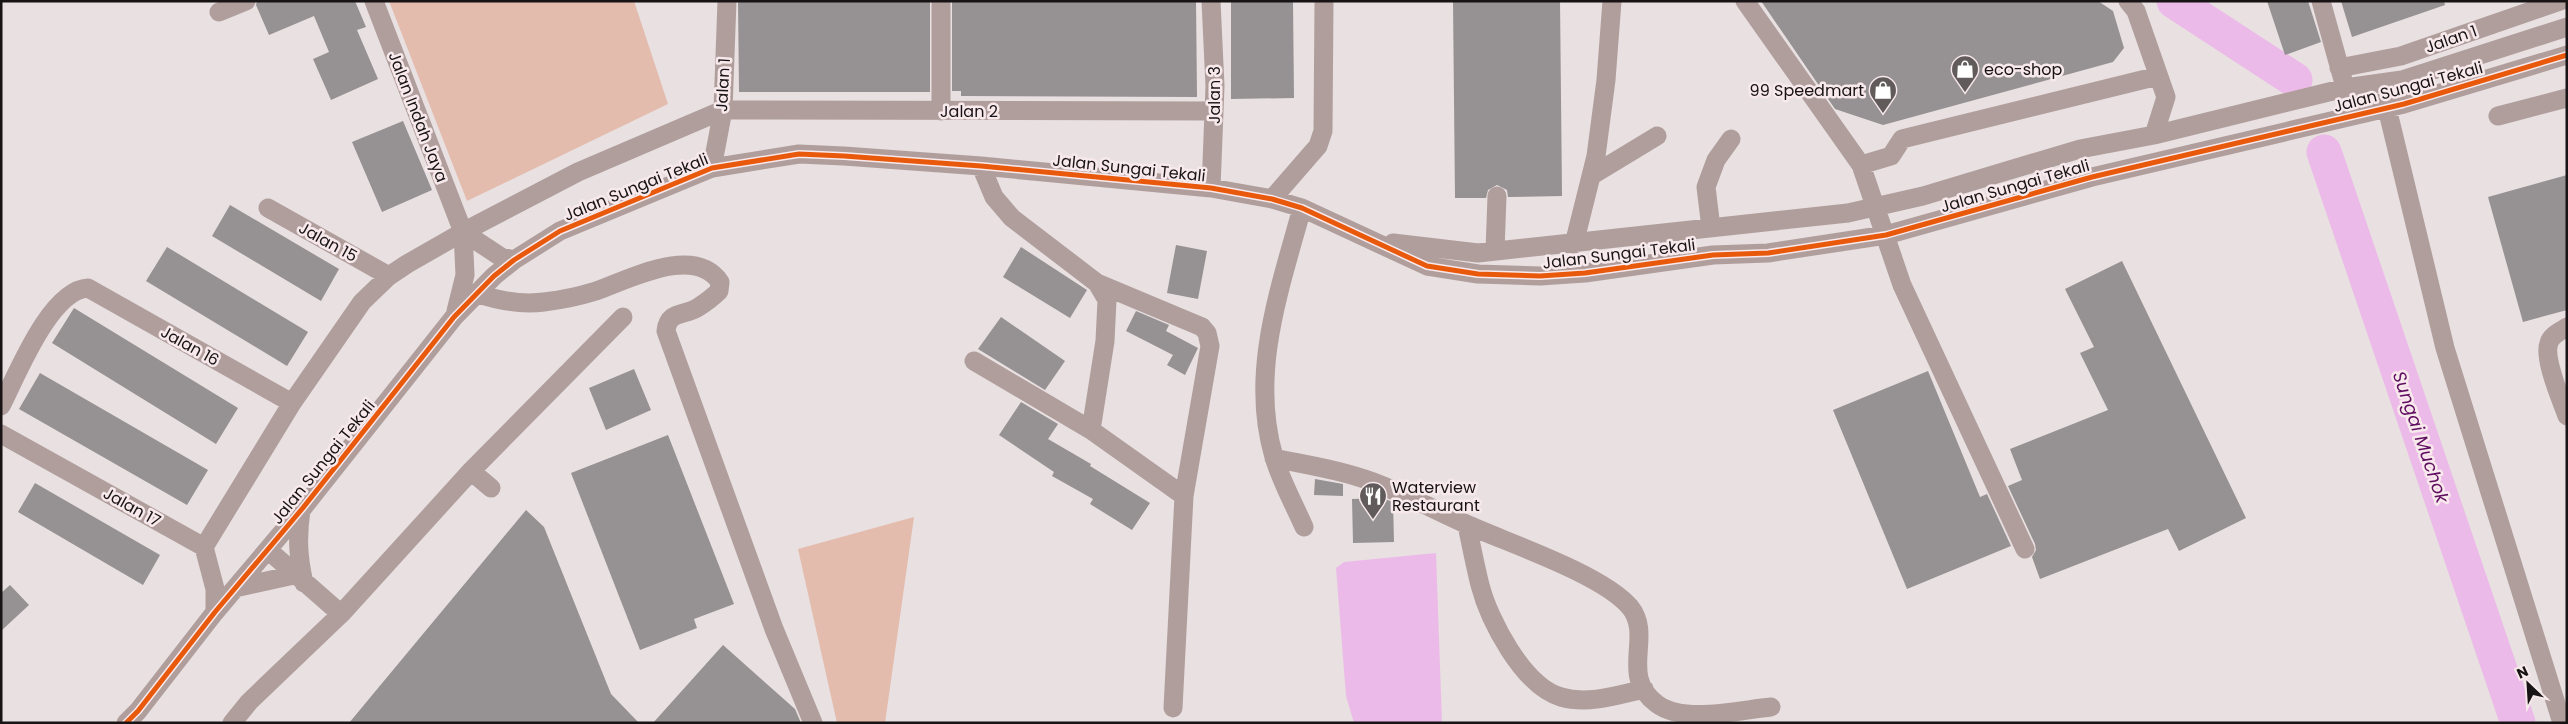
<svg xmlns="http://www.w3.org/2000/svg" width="2568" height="724" font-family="Poppins,sans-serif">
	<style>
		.green { fill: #e4bcad }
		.water { fill: #ecbae8 }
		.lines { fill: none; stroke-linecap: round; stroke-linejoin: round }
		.river { stroke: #ecbae8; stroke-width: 35 }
		.building { fill: #969192 }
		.minor { stroke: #b09e9c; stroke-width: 19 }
		.cycleway-casing { stroke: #f8e9ec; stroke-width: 8 }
		.cycleway { stroke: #e8590c; stroke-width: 5 }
		.labels { text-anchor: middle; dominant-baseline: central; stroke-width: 5; stroke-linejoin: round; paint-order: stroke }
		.street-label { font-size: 16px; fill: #181314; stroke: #f8e9ec }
		.poi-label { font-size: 16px; fill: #181314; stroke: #f8e9ec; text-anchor: start }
		.water-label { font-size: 18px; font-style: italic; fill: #600f61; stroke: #f8e9ec }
	</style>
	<rect width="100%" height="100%" fill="#e8e0e1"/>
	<path class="green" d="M389 1H634L668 104 467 201Z
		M914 517 885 723H837L798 549Z"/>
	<path class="water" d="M1436 553 1442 723H1354L1346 696 1336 568 1344 562Z"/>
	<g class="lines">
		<path class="river" d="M2174 1 2295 80
			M2324 152 2518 723"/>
	</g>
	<path class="building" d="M257 1H355L366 27 357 30 378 79 331 100 313 59 329 52 314 16 269 35 256 5Z
		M738 1H930V92H739Z
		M952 1H1196L1197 97 961 96V91H952Z
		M1231 1H1293L1294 98 1231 99Z
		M1453 1H1560L1562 196 1508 197 1507 190 1497 185 1488 190 1486 198H1455Z
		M1761 1H2098L2113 11 2124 48 2113 62 1883 125 1835 109Z
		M2267 1H2308L2321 42 2285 55Z
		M2341 1H2444L2445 5 2352 37Z
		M403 121 432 190 382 212 352 142Z
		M2567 175V310L2523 322 2488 197Z
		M230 205 339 269 321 301 212 236Z
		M1176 245 1207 251 1198 299 1167 293Z
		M167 247 308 332 287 366 146 281Z
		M1021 247 1087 290 1070 318 1003 277Z
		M2122 261 2246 518 2179 551 2168 529 2040 579 2032 557 2036 550 2035 544 2008 486 2022 480 2010 449 2108 410 2080 353 2094 347 2065 289Z
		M74 308 238 408 216 444 52 343Z
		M1136 311 1169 325 1166 331 1198 348 1185 375 1167 365 1173 355 1126 331Z
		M1001 317 1065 361 1045 390 978 349Z
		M634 369 651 410 606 430 589 388Z
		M1928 371 1980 497 1987 494 2011 546 1907 589 1833 410Z
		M40 373 208 470 187 505 19 409Z
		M1021 402 1058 424 1048 439 1091 464 1090 466 1150 503 1132 530 1090 504 1093 499 1052 476 1054 472 999 435Z
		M668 435 734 604 694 619 697 628 640 650 571 473Z
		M1315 479 1343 484V496L1314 495Z
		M35 483 160 555 143 585 18 512Z
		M1382 498 1393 502 1394 542 1353 543 1352 499Z
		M526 510 544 527 611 694 639 723H349Z
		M10 585 29 605 1 631V593Z
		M723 645 795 709 801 723H653Z"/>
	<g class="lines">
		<path class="minor" d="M374 1 463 232
			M941 1V111
			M1745 1 1861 165 1902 285 2025 549
			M2128 1 2136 11 2166 97 2154 135
			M2321 1 2343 80
			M219 12 246 1
			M2339 68 2401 56 2560 1
			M2376 103 2387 108 2445 348 2562 723
			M2498 116 2567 98
			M1861 165 1891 156 1902 139 2158 76
			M981 166 994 197 1012 218 1097 283 1107 300 1105 341 1091 430
			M712 168 723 110 727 1
			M1591 176 1657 136
			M1211 188 1215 86 1211 1
			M1272 199 1318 146 1323 131 1324 1
			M268 208 389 276
			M1302 208C1280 289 1249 373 1274 457 1281 481 1294 504 1304 527
			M1711 228 1706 187 1716 160 1731 139
			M1393 243 1478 253 1848 213 1923 196 2080 149 2154 135 2345 88 2402 80 2567 27
			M1574 244 1596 156 1606 80 1612 1
			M1495 251 1497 196
			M1097 283 1202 327 1207 333 1210 346 1184 496
			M476 293C499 301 520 305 544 302 561 300 580 296 596 291 628 280 694 244 720 282L719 291C713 297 705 303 697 308 683 316 668 311 666 331L774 629 813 723
			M456 311 465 275 463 232 501 257 514 260
			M2567 327C2561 331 2551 335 2549 343 2543 358 2561 399 2567 416
			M974 361 1091 430 1184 496 1173 708
			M1 406C17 375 50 290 88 288L292 403
			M1 434 204 547 215 589V612
			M1274 458C1307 465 1341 470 1373 482 1405 494 1435 510 1466 524 1508 543 1602 574 1630 607 1654 637 1618 675 1657 704 1684 724 1739 710 1771 707
			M471 471 491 488
			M301 510C297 537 298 557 304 583
			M1467 525C1471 544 1475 565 1480 585 1489 620 1523 686 1561 697 1588 705 1618 695 1644 689
			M204 547 292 403 362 302 389 276 407 264 463 232 578 172 723 110 1214 111
			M268 550 341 614
			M235 588 294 575
			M126 723 138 711 215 612 302 509 454 317 494 276 514 260 560 231 712 168 799 154 844 156 981 166 1211 188 1272 199 1302 208 1427 266 1478 274 1540 276 1585 273 1713 255 1768 253 1886 235 2092 177 2404 104 2567 55
			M232 723 249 702 341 614 471 471 623 317"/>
		<g class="cycleway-casing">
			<path id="cycleway" d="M126 723 138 711 215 612 302 509 454 317 494 276 514 260 560 231 712 168 799 154 844 156 981 166 1211 188 1272 199 1302 208 1427 266 1478 274 1540 276 1585 273 1713 255 1768 253 1886 235 2092 177 2404 104 2567 55"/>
		</g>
		<use href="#cycleway" class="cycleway"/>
	</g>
	<defs>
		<g id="shop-pin" transform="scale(1.4375)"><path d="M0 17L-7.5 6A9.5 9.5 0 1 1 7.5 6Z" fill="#615b5c" stroke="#f8e9ec"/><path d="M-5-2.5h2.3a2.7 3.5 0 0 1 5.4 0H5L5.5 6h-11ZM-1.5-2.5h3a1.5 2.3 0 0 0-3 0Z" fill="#fff"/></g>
		<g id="restaurant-pin" transform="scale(1.4375)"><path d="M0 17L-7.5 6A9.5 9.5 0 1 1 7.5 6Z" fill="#615b5c" stroke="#f8e9ec"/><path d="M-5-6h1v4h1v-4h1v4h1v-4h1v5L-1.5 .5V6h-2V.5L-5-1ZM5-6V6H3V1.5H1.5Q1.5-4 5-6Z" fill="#fff"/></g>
	</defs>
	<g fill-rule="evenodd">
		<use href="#shop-pin" x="1965" y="69"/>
		<use href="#shop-pin" x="1883" y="90"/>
		<use href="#restaurant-pin" x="1373" y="496"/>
	</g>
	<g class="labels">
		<g class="street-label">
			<text transform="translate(2451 39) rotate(-19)">Jalan 1</text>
			<text transform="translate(723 85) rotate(-87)">Jalan 1</text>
			<text transform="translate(2408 87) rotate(-15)">Jalan Sungai Tekali</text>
			<text transform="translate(1214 95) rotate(-90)">Jalan 3</text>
			<text x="969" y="111">Jalan 2</text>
			<text transform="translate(418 117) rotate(69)">Jalan Indah Jaya</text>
			<text transform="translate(1129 168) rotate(6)">Jalan Sungai Tekali</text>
			<text transform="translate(2015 186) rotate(-16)">Jalan Sungai Tekali</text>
			<text transform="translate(636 187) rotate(-22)">Jalan Sungai Tekali</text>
			<text transform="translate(328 242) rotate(29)">Jalan 15</text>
			<text transform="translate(1619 254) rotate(-7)">Jalan Sungai Tekali</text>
			<text transform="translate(190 346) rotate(29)">Jalan 16</text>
			<text transform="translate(323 462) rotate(-51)">Jalan Sungai Tekali</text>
			<text transform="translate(132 507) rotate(29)">Jalan 17</text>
		</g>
		<g class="poi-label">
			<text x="1984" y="69">eco-shop</text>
			<text x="1864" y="90" text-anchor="end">99 Speedmart</text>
			<text x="1392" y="487">Waterview<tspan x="1392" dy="18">Restaurant</tspan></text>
		</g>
		<g class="water-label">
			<text transform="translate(2421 437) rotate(71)">Sungai Muchok</text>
		</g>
	</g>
	<rect width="2568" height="724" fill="none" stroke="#181314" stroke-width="5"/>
	<g transform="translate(2528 684) rotate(335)" stroke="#f8e9ec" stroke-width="4" paint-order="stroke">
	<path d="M0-4L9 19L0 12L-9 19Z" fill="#181314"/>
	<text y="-8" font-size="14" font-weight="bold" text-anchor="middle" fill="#181314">N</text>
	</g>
</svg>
